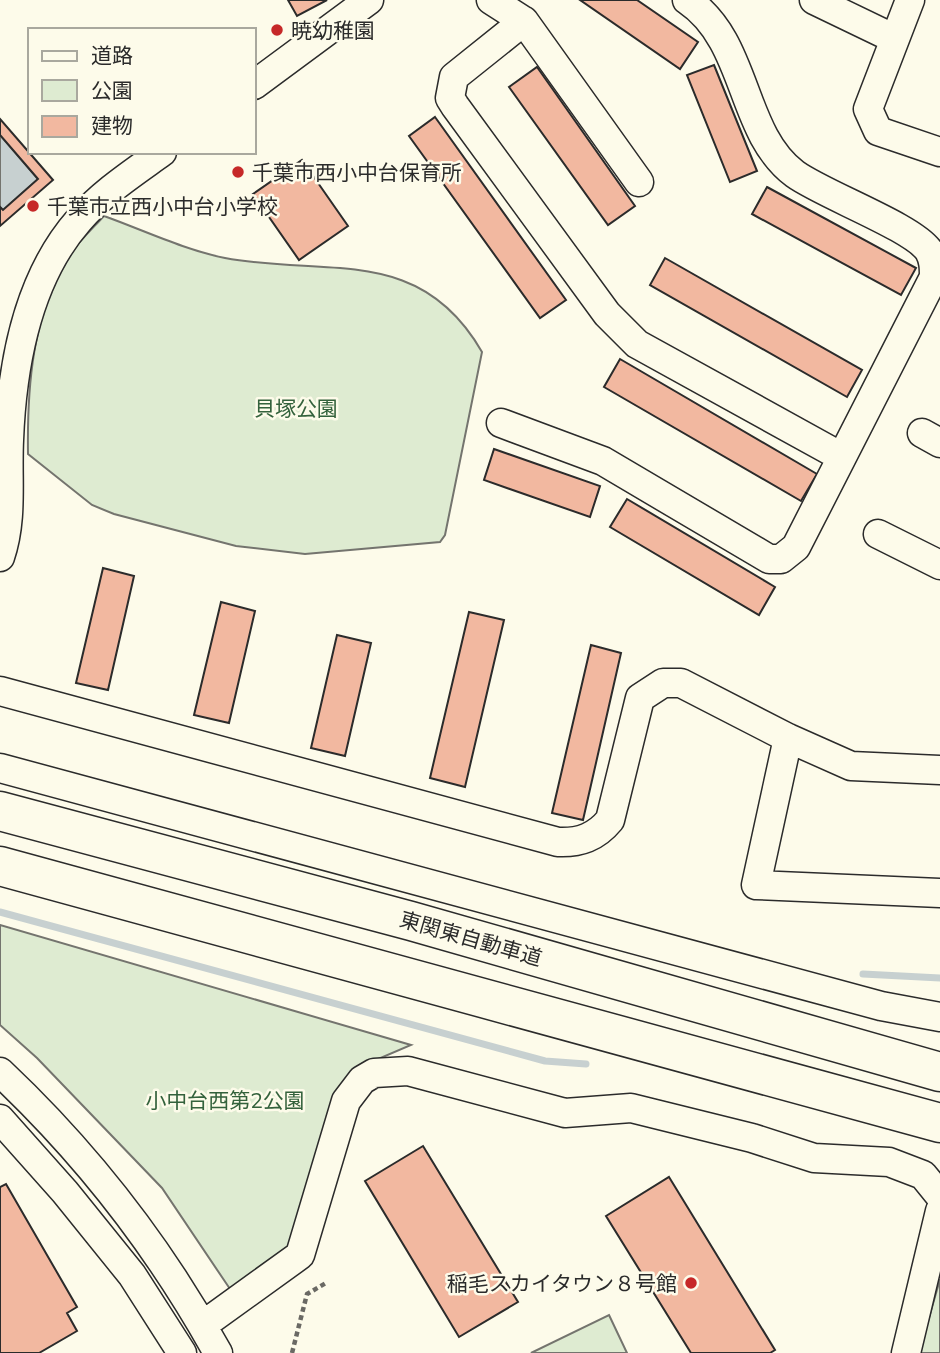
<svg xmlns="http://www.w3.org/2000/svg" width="940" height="1353" font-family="Mulish,'Noto Sans JP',sans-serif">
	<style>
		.green { fill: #deebd1; stroke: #74746e; stroke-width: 2 }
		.water { fill: #c7d0d0; stroke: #74746e; stroke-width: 2 }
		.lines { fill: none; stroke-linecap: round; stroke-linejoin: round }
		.stream { stroke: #c7d0d0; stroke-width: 7 }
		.building { fill: #f2b8a0; stroke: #2b2b2b; stroke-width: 2 }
		.minor-casing { stroke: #2b2b2b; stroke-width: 31 }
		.highway-casing { stroke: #2b2b2b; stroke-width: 41 }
		.path { stroke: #6a6964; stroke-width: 4.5; stroke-dasharray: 5 3.5; stroke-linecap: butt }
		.minor { stroke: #fdfbea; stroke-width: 28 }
		.highway { stroke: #fdfbea; stroke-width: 38 }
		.poi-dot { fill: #c62828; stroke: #fdfbea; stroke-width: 2.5 }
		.labels { text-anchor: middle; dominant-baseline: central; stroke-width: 5; stroke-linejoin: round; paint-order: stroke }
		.poi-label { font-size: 21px; fill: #2b2b2b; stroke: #fdfbea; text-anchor: start }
		.park-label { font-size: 21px; fill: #34623c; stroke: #fdfbea }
		.street-label { font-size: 21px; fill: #2b2b2b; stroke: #fdfbea }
	</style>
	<rect width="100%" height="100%" fill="#fdfbea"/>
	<path class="green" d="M104 216C143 230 185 250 225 258 327 277 420 244 482 352L445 535 440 542 305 554 236 546 114 514 92 505 28 454C27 389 32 314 68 257 78 242 92 229 104 216Z
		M0 925 411 1045 364 1065 288 1252 230 1289 162 1188 37 1058 0 1025Z
		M940 1279V1353H919Z
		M609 1315 627 1353H531Z"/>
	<path class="water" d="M0 135 38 179 3 210 0 207Z"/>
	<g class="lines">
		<path class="stream" d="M0 912 545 1061 586 1064
			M863 974 940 978"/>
	</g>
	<path class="building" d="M288 0H327L297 16Z
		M580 0H637L698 42 680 69Z
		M714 65 757 171 730 182 687 75Z
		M537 67 635 206 608 225 509 87Z
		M435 117 566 300 540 318 409 136Z
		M0 119 53 180 0 226V207L3 210 38 179 0 135Z
		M302 160 348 226 299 260 253 194Z
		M767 187 916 268 901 295 752 214Z
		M665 258 862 370 847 397 650 285Z
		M620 359 817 474 801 501 604 387Z
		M494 449 600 486 590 517 484 480Z
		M627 499 775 587 759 615 610 527Z
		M103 568 134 576 108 690 76 683Z
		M221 602 255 611 229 723 194 715Z
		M469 612 504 620 465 787 430 778Z
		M337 635 371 643 345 756 311 748Z
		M591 645 621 653 583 820 552 813Z
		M423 1146 518 1302 459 1337 365 1181Z
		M669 1177 775 1350 770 1353H691L606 1216Z
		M6 1184 77 1307 67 1313 77 1331 39 1353H0V1187Z"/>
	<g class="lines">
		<g class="minor-casing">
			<path id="minor" d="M491 0 524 21 639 182
				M814 0 895 39
				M910 0 868 109 878 131 940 152
				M524 21 454 77 450 98 455 106 607 314 637 344 840 456
				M254 85 369 0
				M501 423 603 461 769 559H781L796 547 934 277C934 268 934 260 929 251 913 227 824 195 795 174 739 132 749 42 687 0
				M922 433 940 443
				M878 534 940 565
				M0 557C13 519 7 480 9 440 12 364 27 279 79 220 102 193 133 173 162 152
				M0 691 558 842C580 843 596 837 610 820L640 698 663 683H681L788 738 851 766 940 770
				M788 738 756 885 940 893
				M0 768 881 1006 940 1017
				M0 1072C87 1154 160 1248 218 1353
				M0 1119 65 1192 132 1275 182 1353
				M203 1325 300 1255 346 1101 362 1080 374 1073 408 1071 565 1113 631 1108 752 1138 814 1158 889 1162 923 1175 940 1196
				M906 1353 940 1211"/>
		</g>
		<g class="highway-casing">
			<path id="highway" d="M0 811 411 921 940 1072
				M0 866 940 1123"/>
		</g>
		<path class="path" d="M292 1353 307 1294 326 1283"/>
		<use href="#minor" class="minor"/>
		<use href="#highway" class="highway"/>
	</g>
	<g class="poi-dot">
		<circle cx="277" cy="30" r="7"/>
		<circle cx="238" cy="172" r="7"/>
		<circle cx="33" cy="206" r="7"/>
		<circle cx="691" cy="1283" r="7"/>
	</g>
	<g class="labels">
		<g class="poi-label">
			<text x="291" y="30">暁幼稚園</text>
			<text x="252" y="172">千葉市西小中台保育所</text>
			<text x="47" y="206">千葉市立西小中台小学校</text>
			<text x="677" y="1283" text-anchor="end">稲毛スカイタウン８号館</text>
		</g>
		<g class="park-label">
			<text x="296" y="408">貝塚公園</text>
			<text x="225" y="1100">小中台西第2公園</text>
		</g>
		<g class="street-label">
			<text transform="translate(471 938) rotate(16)">東関東自動車道</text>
		</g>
	</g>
	<rect x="28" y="28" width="228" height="126" fill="#fdfbea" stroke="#a9a89e" stroke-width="2"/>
	<rect x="42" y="51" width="35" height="10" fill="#fdfbea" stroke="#a9a89e" stroke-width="2"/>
	<text x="91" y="63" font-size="21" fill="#2b2b2b">道路</text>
	<rect x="42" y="80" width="35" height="21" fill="#deebd1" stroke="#a9a89e" stroke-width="2"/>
	<text x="91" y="98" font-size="21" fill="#2b2b2b">公園</text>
	<rect x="42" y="116" width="35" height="21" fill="#f2b8a0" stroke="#a9a89e" stroke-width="2"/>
	<text x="91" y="133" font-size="21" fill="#2b2b2b">建物</text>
</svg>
